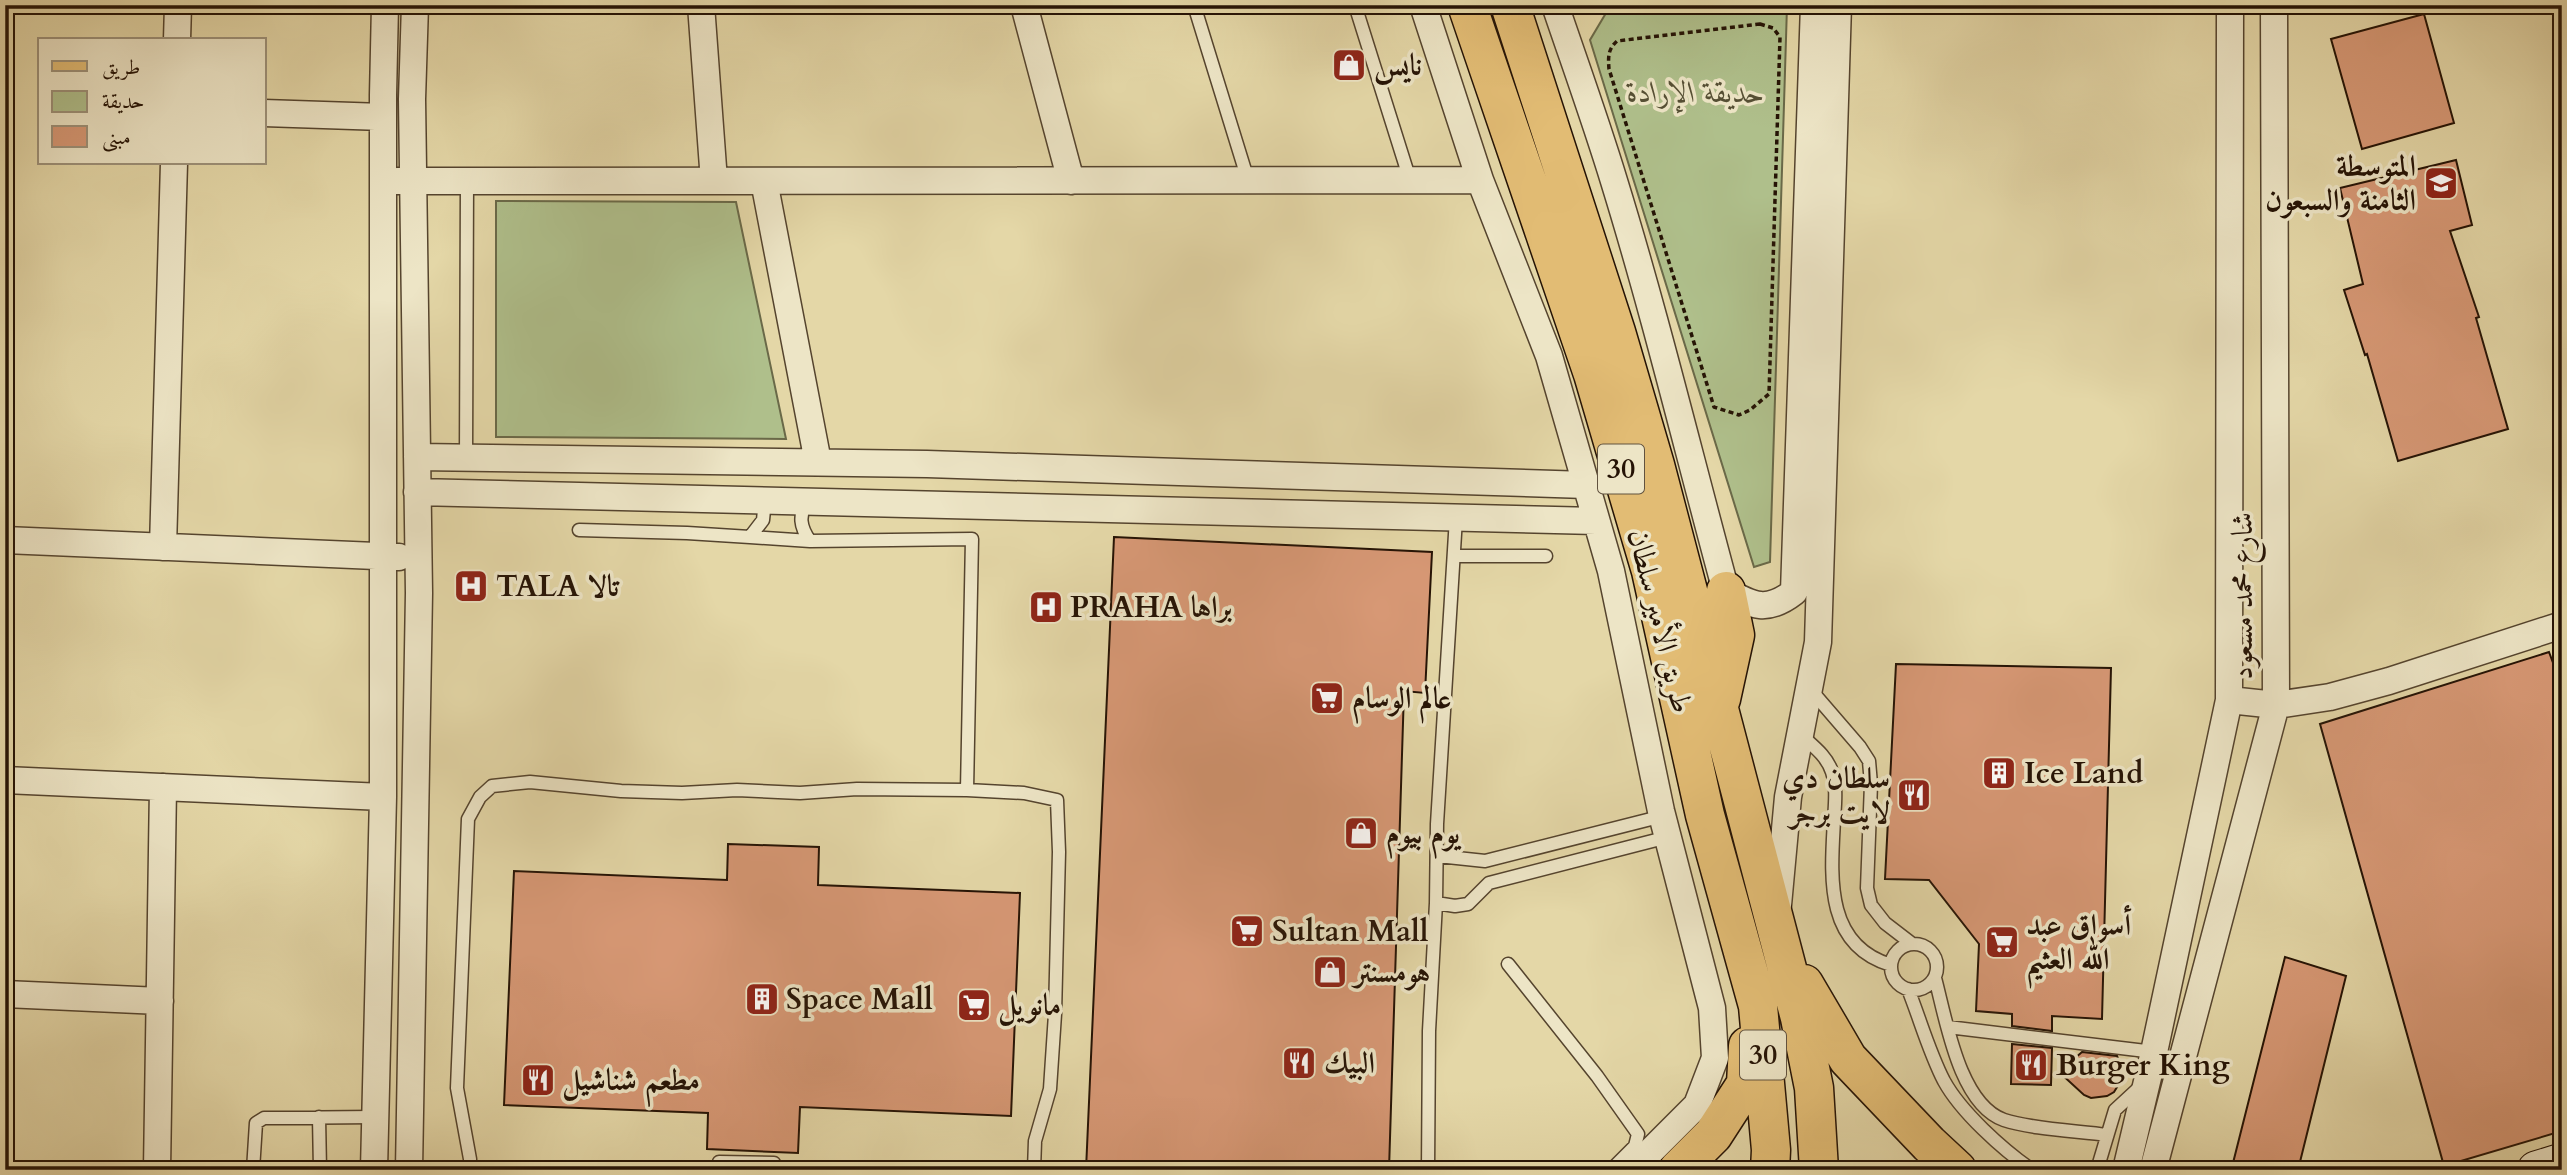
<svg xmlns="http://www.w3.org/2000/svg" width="2567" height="1175" font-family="Cardo,Amiri,serif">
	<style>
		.green { fill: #afbf8b; stroke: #6a6948; stroke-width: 2 }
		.building { fill: #d79875; stroke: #251305; stroke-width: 2 }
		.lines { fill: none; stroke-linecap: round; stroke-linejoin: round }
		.lane-casing { stroke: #55442e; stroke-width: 15 }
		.street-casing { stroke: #55442e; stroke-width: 29 }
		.secondary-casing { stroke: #251305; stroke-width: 39 }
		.primary-casing { stroke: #251305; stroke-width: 41 }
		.path { stroke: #251305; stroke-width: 3.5; stroke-dasharray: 5 3.5; stroke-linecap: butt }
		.lane { stroke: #ede5c6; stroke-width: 12 }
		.street { stroke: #ede5c6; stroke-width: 26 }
		.secondary { stroke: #ede5c6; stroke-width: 37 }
		.primary { stroke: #e2bc74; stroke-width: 38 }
		.labels { text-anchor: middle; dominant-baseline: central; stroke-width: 7; stroke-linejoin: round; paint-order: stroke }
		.shield { fill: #ede5c6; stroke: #61523f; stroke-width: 2 }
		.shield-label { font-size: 28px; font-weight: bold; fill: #251305 }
		.poi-label { font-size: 30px; font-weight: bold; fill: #251305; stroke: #ede5c6; text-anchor: start }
		.park-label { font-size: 30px; font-style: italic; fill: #554f34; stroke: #ede5c6 }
		.street-label { font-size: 30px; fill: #251305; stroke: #ede5c6 }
	</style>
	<rect width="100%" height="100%" fill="#e4d7a7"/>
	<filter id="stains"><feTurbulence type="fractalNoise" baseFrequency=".00286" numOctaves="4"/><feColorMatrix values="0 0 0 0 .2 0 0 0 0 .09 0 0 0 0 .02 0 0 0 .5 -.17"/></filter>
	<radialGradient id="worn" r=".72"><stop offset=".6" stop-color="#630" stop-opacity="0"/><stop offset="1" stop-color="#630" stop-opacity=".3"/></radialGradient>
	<path class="green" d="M1643 5 1787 6 1770 562 1754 567 1590 40 1609 8Z
		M496 201 736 202 786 439 496 437Z"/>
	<path class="building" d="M2424 14 2454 123 2362 149 2331 39Z
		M2456 160 2472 225 2450 231 2479 317 2476 318 2508 429 2398 461 2367 354 2365 355 2344 290 2363 284 2340 188Z
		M1114 537 1432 552 1425 693 1404 691 1389 1170H1086Z
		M2549 652 2562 687V1131L2444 1166 2320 724Z
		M1896 664 2111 668 2102 1019 2052 1016V1031L2012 1026V1014L1976 1011 1979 944 1929 880 1885 879Z
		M728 844 819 847 818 885 1020 893 1011 1116 800 1107 798 1153 707 1149 708 1113 504 1105 514 871 727 880Z
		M2285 957 2346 976 2298 1170H2268L2233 1163Z
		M2012 1044 2052 1048 2051 1085 2011 1084Z
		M2082 1052 2117 1056 2123 1071 2122 1079 2114 1092 2107 1096 2091 1098 2084 1095 2059 1072Z"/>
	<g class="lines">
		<g class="lane-casing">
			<path id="lane" d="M1194 5 1248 180
				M1355 5 1410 180
				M466 458 467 181
				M765 500 763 520 750 537 810 541C800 527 798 515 808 501
				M579 530 687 533 750 537
				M1454 556H1546
				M1810 689 1860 747 1869 761 1871 784 1867 888 1871 905 1885 923 1911 943
				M1801 735C1813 746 1827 756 1832 772 1837 787 1835 804 1834 820 1831 876 1824 945 1891 965
				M967 790 1024 793 1057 800 1059 852 1055 1014 1050 1089 1035 1141 1034 1170
				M1438 856 1485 861 1663 816
				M1436 903 1455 906 1468 904 1489 883 1668 837
				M1891 967a23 23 0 1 1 46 0a23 23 0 1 1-46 0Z
				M1508 964 1597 1076 1638 1134 1635 1146 1611 1170
				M1935 978C1946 1019 1959 1104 2004 1120 2031 1129 2078 1131 2107 1135
				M1908 989C1920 1019 1929 1052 1944 1081 1961 1112 2002 1149 2032 1170
				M1948 1027 2154 1052
				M319 1117 320 1170
				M253 1170 256 1123 264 1118 375 1117
				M470 1170V1159L457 1088 468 819 480 797 492 786 530 782 621 791 682 793 737 790 800 793 857 789 967 790 972 539 810 541
				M719 1170V1162L774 1163V1170
				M1428 1170 1429 1031 1436 903 1437 824 1456 518
				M2097 1170 2115 1110 2141 1086"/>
		</g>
		<g class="street-casing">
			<path id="street" d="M701 5 714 181
				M1024 5 1071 181
				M1423 5 1480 180 1549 356 1611 571 1661 811 1712 1008 1715 1058 1697 1105 1632 1170
				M1555 5C1575 64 1596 122 1614 181 1656 317 1689 455 1726 591 1753 606 1767 613 1794 592L1814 5
				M177 40 178 5
				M264 113 383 117
				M397 181 1480 180
				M764 181 818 462
				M417 457 927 464 1586 485
				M417 492 1596 521
				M5 540 399 557
				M163 547 174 163
				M2229 700 2276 705 2330 697 2389 681 2562 625
				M5 780 383 797
				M1778 905 1788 797 1818 642 1838 5
				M5 994 160 1001
				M157 1170 163 787
				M374 1170 383 797V95L385 5
				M409 1170 419 593 412 99 415 5
				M2126 1170 2154 1052 2229 700 2230 5
				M2153 1170 2276 705 2274 5"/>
		</g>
		<g class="secondary-casing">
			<path id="secondary" d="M2536 1170 2562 1162"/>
		</g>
		<g class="primary-casing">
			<path id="primary" d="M1467 5 1593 374 1651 571 1705 815 1758 1006 1771 1150 1770 1170
				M1510 5 1616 332 1655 465 1800 1018 1814 1088 1819 1170
				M1721 699 1735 635 1726 591
				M1804 984 1848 1059 1929 1144 1957 1170
				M1678 1170 1713 1135 1746 1084 1748 1046"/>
		</g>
		<path class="path" d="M1760 24 1773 28 1780 37 1769 394 1750 410 1739 415 1714 407 1609 69C1608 57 1608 49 1617 41Z"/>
		<use href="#lane" class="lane"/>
		<use href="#street" class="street"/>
		<use href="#secondary" class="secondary"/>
		<use href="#primary" class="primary"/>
	</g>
	<defs>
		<g id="shop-square" transform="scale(1.75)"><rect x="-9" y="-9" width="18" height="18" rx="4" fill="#8f2418" stroke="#ede5c6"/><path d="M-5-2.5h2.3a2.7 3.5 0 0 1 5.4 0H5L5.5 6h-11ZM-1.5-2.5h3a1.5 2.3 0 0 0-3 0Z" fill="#fff"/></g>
		<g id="school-square" transform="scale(1.75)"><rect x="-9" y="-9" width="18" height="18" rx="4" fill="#8f2418" stroke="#ede5c6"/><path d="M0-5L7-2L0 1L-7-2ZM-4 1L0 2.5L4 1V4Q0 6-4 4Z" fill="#fff"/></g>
		<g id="hospital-square" transform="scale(1.75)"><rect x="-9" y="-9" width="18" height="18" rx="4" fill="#8f2418" stroke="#ede5c6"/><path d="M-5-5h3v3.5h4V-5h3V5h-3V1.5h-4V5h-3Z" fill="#fff"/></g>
		<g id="supermarket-square" transform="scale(1.75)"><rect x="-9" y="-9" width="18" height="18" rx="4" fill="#8f2418" stroke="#ede5c6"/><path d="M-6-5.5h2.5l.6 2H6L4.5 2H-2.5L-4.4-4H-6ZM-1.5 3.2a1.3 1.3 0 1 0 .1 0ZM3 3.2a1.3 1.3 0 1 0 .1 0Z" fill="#fff"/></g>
		<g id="building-square" transform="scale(1.75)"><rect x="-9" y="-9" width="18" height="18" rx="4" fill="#8f2418" stroke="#ede5c6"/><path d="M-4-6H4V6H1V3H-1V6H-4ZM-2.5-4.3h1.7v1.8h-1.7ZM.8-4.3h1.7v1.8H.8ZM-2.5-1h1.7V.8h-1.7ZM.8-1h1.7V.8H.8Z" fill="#fff"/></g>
		<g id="restaurant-square" transform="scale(1.75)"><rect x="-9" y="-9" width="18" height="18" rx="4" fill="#8f2418" stroke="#ede5c6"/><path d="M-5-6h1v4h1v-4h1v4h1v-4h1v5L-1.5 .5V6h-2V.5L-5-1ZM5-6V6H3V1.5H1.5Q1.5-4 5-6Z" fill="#fff"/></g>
	</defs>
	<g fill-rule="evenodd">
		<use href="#shop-square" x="1349" y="65"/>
		<use href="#school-square" x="2441" y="183"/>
		<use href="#hospital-square" x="471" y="586"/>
		<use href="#hospital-square" x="1046" y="607"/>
		<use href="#supermarket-square" x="1327" y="698"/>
		<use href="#building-square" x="1999" y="773"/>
		<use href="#restaurant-square" x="1914" y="795"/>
		<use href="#shop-square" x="1361" y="833"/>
		<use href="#supermarket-square" x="1247" y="931"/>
		<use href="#supermarket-square" x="2002" y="942"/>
		<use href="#shop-square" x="1330" y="972"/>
		<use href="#building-square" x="762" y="999"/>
		<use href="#supermarket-square" x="974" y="1005"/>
		<use href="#restaurant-square" x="1299" y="1063"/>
		<use href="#restaurant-square" x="2031" y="1065"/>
		<use href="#restaurant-square" x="538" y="1080"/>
	</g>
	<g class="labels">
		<g class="shield">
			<rect x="1598" y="444.5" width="46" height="49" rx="5"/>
			<rect x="1740" y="1030.5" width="46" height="49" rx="5"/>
		</g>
		<g class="shield-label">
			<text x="1621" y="469">30</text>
			<text x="1763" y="1055">30</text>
		</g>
		<g class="poi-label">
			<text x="1374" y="65">نايس</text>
			<text x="2416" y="166" text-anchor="end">المتوسطة<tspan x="2416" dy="34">الثامنة والسبعون</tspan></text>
			<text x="496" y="586">TALA تالا</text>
			<text x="1070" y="607">PRAHA براها</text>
			<text x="1352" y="698">عالم الوسام</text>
			<text x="2024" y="773">Ice Land</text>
			<text x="1890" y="778" text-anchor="end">سلطان دي<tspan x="1890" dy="34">لايت برجر</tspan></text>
			<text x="1386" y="833">يوم بيوم</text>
			<text x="2026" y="925">أسواق عبد<tspan x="2026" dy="34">الله العثيم</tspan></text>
			<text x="1272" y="931">Sultan Mall</text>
			<text x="1354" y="972">هومسنتر</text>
			<text x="786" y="999">Space Mall</text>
			<text x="998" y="1005">مانويل</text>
			<text x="1324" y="1063">البيك</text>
			<text x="2056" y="1065">Burger King</text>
			<text x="562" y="1080">مطعم شناشيل</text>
		</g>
		<g class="park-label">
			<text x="1696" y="92">حديقة الإرادة</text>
		</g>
		<g class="street-label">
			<text transform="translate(2242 596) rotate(-90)">شارع محمد مسعود</text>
			<text transform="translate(1660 621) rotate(76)">طريق الأمير سلطان</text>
		</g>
	</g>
	<rect width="2567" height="1175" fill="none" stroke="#e4d7a7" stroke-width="28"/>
	<rect x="7" y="7" width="2553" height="1161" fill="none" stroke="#251305" stroke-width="3.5"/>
	<rect x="14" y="14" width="2539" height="1147" fill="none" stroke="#251305" stroke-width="2"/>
	<rect x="38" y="38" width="228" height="126" fill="#ede5c6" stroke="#9d9179" stroke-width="2"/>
	<rect x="52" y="61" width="35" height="10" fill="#e2bc74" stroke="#9d9179" stroke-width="2"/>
	<text x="102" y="74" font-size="21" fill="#251305">طريق</text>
	<rect x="52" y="91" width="35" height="21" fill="#afbf8b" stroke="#9d9179" stroke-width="2"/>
	<text x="102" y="108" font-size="21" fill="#251305">حديقة</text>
	<rect x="52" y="126" width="35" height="21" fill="#d79875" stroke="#9d9179" stroke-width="2"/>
	<text x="102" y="144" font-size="21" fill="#251305">مبنى</text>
	<rect width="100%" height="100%" filter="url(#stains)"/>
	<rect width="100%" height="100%" fill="url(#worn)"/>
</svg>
